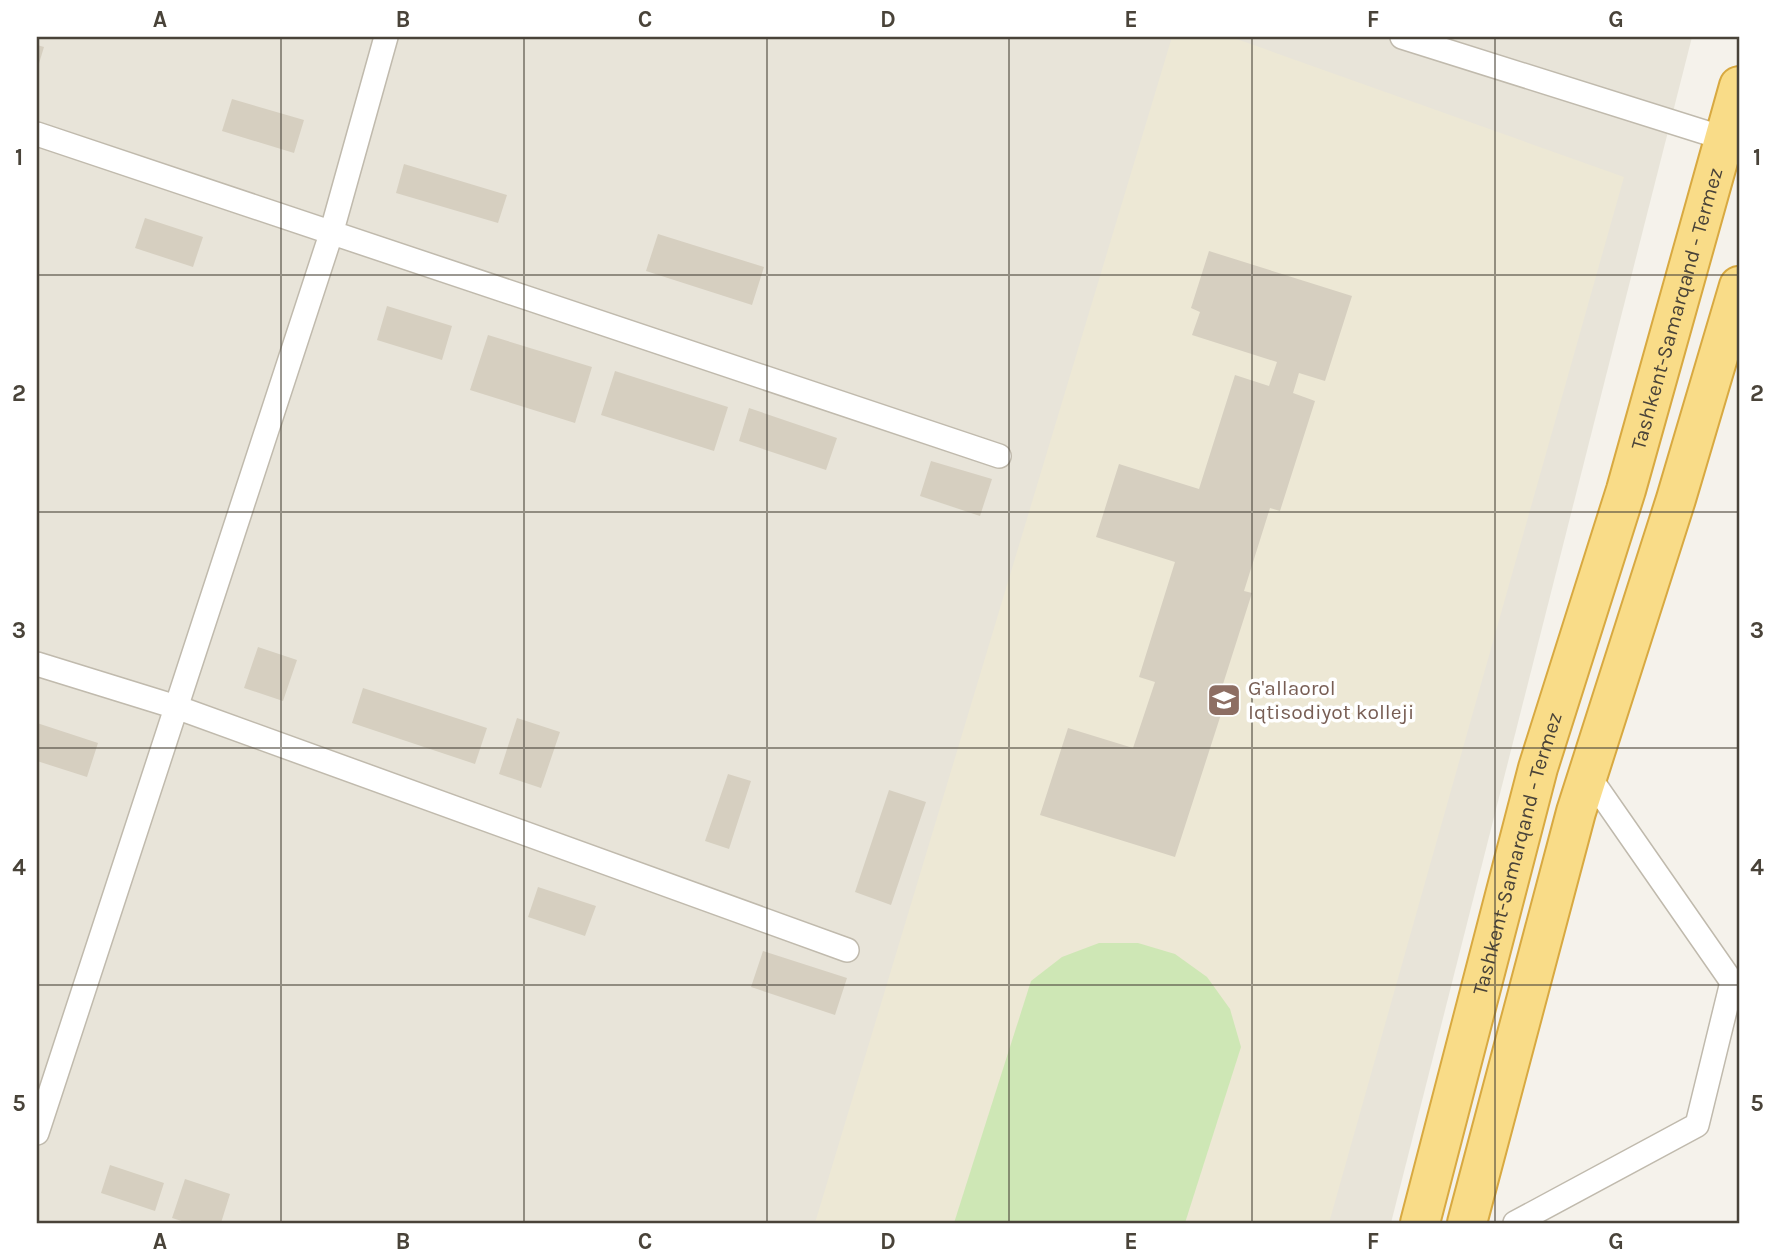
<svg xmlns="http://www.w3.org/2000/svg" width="1776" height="1260" font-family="Karla,sans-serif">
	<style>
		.residential { fill: #e8e4d9 }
		.education { fill: #ede8d5 }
		.green { fill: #cee7b5 }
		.building { fill: #d6cfc0 }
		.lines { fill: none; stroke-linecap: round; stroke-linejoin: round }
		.minor-casing { stroke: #c0baad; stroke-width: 26 }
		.trunk-casing { stroke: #d8a941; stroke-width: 42 }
		.minor { stroke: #fff; stroke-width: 23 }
		.trunk { stroke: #f9dc88; stroke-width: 38 }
		.grid { fill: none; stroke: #494339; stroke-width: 2; stroke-opacity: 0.55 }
		.labels { text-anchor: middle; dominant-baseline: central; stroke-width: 7; stroke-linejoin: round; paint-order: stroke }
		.street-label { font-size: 21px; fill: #494339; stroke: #fff }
		.education-label { font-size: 21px; fill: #785e54; stroke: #fff; text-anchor: start }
		.neatline { fill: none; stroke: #494339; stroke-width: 2.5 }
		.grid-label { font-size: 23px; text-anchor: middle; font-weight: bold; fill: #494339 }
	</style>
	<rect width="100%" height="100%" fill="#f5f2eb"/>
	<path class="residential" d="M37 37H1692L1391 1223H37Z"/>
	<path class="education" d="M1172 37H1231L1624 177 1329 1223H815Z"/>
	<path class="green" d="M1099 943H1138L1175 954 1207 977 1230 1009 1241 1047 1185 1223H954L1031 981 1062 957Z"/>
	<path class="building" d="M37 45 44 47 37 70Z
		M232 99 304 120 294 153 222 131Z
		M404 164 507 195 498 223 396 193Z
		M145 218 203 237 193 267 135 248Z
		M658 234 764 267 752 305 646 271Z
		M1209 251 1352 296 1325 381 1299 373 1293 393 1315 401 1280 511 1270 508 1244 591 1252 593 1217 703 1224 705 1175 857 1040 815 1068 728 1133 748 1155 682 1139 677 1175 562 1096 537 1119 464 1199 489 1235 375 1269 386 1277 362 1192 335 1200 312 1191 308Z
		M387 306 452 326 442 360 377 340Z
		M488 335 592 367 575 423 470 390Z
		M615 371 728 407 714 451 601 415Z
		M749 408 837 438 826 470 739 441Z
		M931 461 992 479 980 516 920 496Z
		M258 647 297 660 283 701 244 688Z
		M363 688 487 728 475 764 352 723Z
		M517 718 560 732 541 788 499 774Z
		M37 723 98 743 87 777 37 761Z
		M728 774 751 781 729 849 705 841Z
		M889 790 926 802 891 905 855 892Z
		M538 887 596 906 585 936 528 917Z
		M763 951 847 978 835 1015 751 987Z
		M110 1165 164 1183 155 1211 101 1193Z
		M185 1179 230 1194 221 1223H188L172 1218Z"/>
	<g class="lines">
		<g class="minor-casing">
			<path id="minor" d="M1402 37 1723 138
				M37 134 999 456
				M37 664 176 707 847 950
				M37 1133 331 234 386 37
				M1515 1223 1697 1125 1732 982 1588 775"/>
		</g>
		<g class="trunk-casing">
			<g id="trunk">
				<path id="s1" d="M1420 1223 1538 768 1626 490 1739 86"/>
				<path d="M1467 1223 1576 812 1676 499 1739 286"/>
			</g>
		</g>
		<use href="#minor" class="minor"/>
		<use href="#trunk" class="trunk"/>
	</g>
	<path class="grid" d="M281 37V1223M524 37V1223M767 37V1223M1009 37V1223M1252 37V1223M1495 37V1223M37 275H1739M37 512H1739M37 748H1739M37 985H1739"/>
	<defs>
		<g id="university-square" transform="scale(1.75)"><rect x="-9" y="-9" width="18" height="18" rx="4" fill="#8d6e63" stroke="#fff"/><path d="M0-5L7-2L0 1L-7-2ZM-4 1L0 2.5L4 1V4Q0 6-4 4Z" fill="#fff"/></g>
	</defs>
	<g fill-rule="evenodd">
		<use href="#university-square" x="1224" y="700"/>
	</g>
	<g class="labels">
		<g class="street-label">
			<text stroke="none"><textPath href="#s1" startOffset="950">Tashkent-Samarqand - Termez</textPath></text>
			<text stroke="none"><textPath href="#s1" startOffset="382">Tashkent-Samarqand - Termez</textPath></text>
		</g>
		<g class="education-label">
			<text x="1248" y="688">G'allaorol<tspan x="1248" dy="24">Iqtisodiyot kolleji</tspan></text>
		</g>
	</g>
	<rect width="1776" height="1260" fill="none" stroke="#ffffff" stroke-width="77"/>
	<rect x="38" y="38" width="1700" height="1184" class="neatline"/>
	<g class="grid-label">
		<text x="160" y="27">A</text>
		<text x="403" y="27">B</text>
		<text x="645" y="27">C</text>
		<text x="888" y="27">D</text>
		<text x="1131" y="27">E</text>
		<text x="1373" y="27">F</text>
		<text x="1616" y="27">G</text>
		<text x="19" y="165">1</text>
		<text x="1757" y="165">1</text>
		<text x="19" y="401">2</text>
		<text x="1757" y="401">2</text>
		<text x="19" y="638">3</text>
		<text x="1757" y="638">3</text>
		<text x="19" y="875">4</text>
		<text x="1757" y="875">4</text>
		<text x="19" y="1111">5</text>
		<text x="1757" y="1111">5</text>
		<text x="160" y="1249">A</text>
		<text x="403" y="1249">B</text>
		<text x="645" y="1249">C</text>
		<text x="888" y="1249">D</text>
		<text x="1131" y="1249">E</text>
		<text x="1373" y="1249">F</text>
		<text x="1616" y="1249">G</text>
	</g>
</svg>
